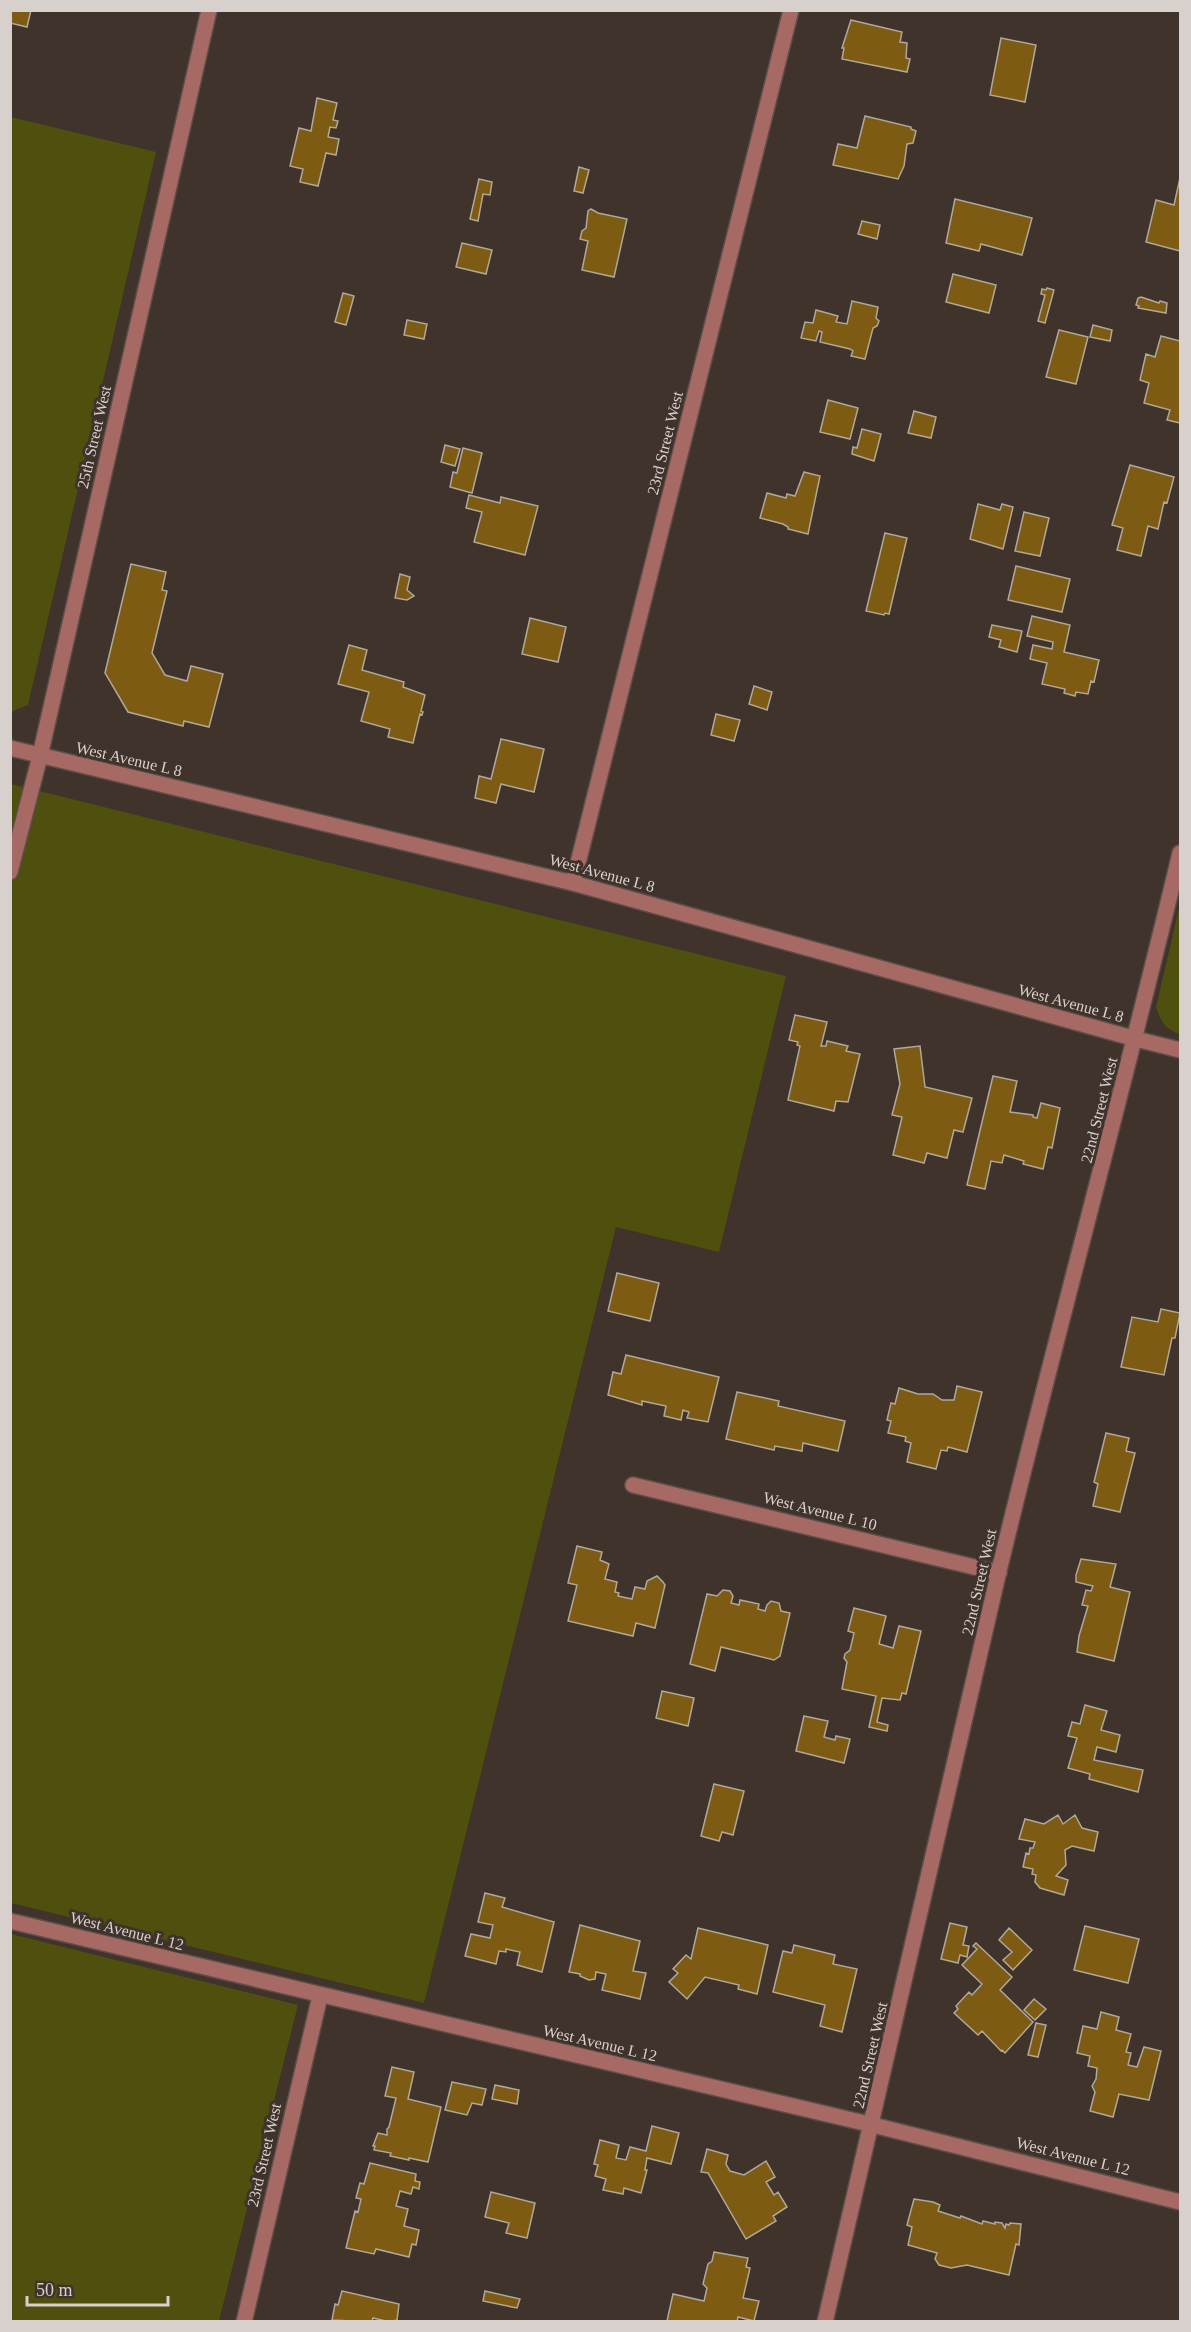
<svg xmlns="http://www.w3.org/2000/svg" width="1191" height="2332" font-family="Georgia,serif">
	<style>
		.green { fill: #4f4f0e }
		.building { fill: #7d5b12; stroke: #b0a89a; stroke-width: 1.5 }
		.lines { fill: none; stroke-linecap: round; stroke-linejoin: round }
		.minor-casing { stroke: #5b4f48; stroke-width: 18 }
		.minor { stroke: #a76964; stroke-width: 15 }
		.labels { text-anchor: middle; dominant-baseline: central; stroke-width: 6; stroke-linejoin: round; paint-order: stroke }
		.street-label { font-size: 16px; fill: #d8d0cc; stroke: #3f332b }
	</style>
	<rect width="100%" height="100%" fill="#3f332b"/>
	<path class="green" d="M11 117 156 152 28 705 11 712Z
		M11 784 786 976 719 1252 616 1227 424 2003 11 1903Z
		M1180 904V1034C1165 1029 1161 1022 1156 1007Z
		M11 1934 298 2005 219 2321H11Z"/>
	<path class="building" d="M10 10H31L27 27 10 23Z
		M851 20 902 32 900 42 907 43 906 58 910 59 907 72 842 59 844 48H842Z
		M1001 38 1036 45 1025 102 990 95Z
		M317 98 337 103 333 120 338 121 336 128 330 127 328 137 339 139 336 155 326 153 318 186 300 182 303 169 290 166 299 128 311 131Z
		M865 116 911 127V129L916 131 913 143 907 144 904 166 898 179 833 165 838 144 857 148Z
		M579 167 589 170 583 193 574 191Z
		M1180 178V251L1146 242 1156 200 1174 205Z
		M479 179 492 182 490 195 483 194 478 221 470 219Z
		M955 199 1032 218 1022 255 981 244 979 251 946 243Z
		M591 209 598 213 627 219 614 277 582 270 588 241 580 239 582 231 586 228 588 211Z
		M862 221 880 225 877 239 858 234Z
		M462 243 492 250 486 274 456 267Z
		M953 274 996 285 989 313 946 302Z
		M1047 288 1054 290 1045 323 1038 321 1045 295 1041 294 1042 289 1046 290Z
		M343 293 354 296 346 325 335 322Z
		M1141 297 1159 303 1160 301 1167 303 1166 313 1138 308 1139 306 1136 305 1138 298Z
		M852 301 878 307 876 318 879 321 877 326 873 328 865 359 851 356 853 351 850 349 820 342 822 332 819 331 816 341 801 338 805 322 813 323 816 310 838 316 836 322 847 324Z
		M407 320 427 324 424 339 404 335Z
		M1093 325 1112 330 1110 341 1090 337Z
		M1059 330 1088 337 1076 384 1046 377Z
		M1161 336 1180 341V423L1167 420 1170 410 1144 403 1149 383 1140 380 1146 354 1155 357Z
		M828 400 858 408 850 439 820 432Z
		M914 411 936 417 931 438 908 433Z
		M862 429 881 434 874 461 852 454 853 447 857 448Z
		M445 445 460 449 455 466 441 462Z
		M463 448 482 453 472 493 450 487 453 472 457 473Z
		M1130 465 1174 477 1167 503 1164 502 1158 529 1148 526 1141 556 1117 550 1123 528 1112 525Z
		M804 472 820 476 808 534 788 529V527L783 524 760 518 767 493 786 498 787 494 795 496Z
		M469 495 500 503 501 497 538 506 525 555 474 542 482 512 466 508Z
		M978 504 1000 510 1002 504 1013 507 1003 549 970 539Z
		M1024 512 1049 518 1040 556 1015 551Z
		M885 533 907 538 889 614 885 613 884 615 866 611Z
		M131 564 166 572 162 590 167 591 152 653 165 675 187 681 191 666 223 674 209 727 184 721 183 726 128 712 105 673Z
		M1016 566 1070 579 1062 612 1008 600Z
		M400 574 410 577 407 590 414 596 407 600 395 598Z
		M1032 616 1070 625 1064 652 1099 660 1094 682 1091 681 1088 694 1076 692 1075 696 1064 693 1065 689 1042 684 1047 663 1030 659 1033 645 1052 649 1053 642 1027 636Z
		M530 618 566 627 558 662 522 654Z
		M992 625 1022 631 1017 652 999 647 1001 640 989 637Z
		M349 645 367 650 362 670 404 682 403 687 425 695 421 711 423 712 422 715 420 714 413 743 388 737 390 729 361 721 369 692 338 684Z
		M754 686 772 692 767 710 749 704Z
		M716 714 740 720 734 741 711 735Z
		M501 739 544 749 534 792 501 784 496 803 475 798 479 776 491 779Z
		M795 1015 827 1022 821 1046H826L827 1041 848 1046 846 1051 860 1054 848 1102 836 1101 834 1111 788 1100 800 1046 797 1045 798 1042 789 1040Z
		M920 1046 925 1087 972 1098 963 1132 954 1130 947 1158 927 1153 924 1163 893 1155 902 1117 892 1115 900 1084 894 1049Z
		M993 1076 1017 1081 1010 1112 1033 1115V1117L1037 1118 1041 1103 1060 1108 1052 1148 1048 1147 1043 1169 1023 1164 1024 1161 1004 1155 1002 1163 991 1161 985 1189 967 1185Z
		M617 1273 659 1283 650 1321 608 1311Z
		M1161 1309 1180 1313 1175 1338H1172L1164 1375 1121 1367 1132 1317 1158 1322Z
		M626 1355 719 1377 708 1422 687 1418 689 1412 683 1410 681 1420 664 1416 666 1406 642 1401V1405L608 1395 613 1372 621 1374Z
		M957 1386 982 1392 967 1452 948 1447 947 1451 941 1450 936 1469 907 1462 911 1443 905 1441 906 1437 888 1433 891 1421 887 1420 891 1403 895 1404 899 1388 918 1394H933L942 1400H954Z
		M737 1392 779 1401 778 1406 845 1421 838 1451 803 1443 802 1451 775 1446 774 1450 726 1439Z
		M1106 1433 1129 1438 1126 1451 1135 1453 1120 1512 1093 1506 1098 1484 1094 1482Z
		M577 1546 602 1552 600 1560 609 1564 605 1579 617 1582 615 1592 619 1593 618 1596 632 1599 635 1587 645 1589 647 1581 657 1576 663 1582 665 1585 655 1628 636 1623 633 1636 568 1621 577 1585 568 1583Z
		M1081 1559 1116 1564 1110 1587 1130 1592 1114 1661 1077 1652 1079 1636 1088 1606 1082 1605 1086 1590 1091 1591 1093 1586 1076 1582V1575Z
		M723 1590 730 1591 733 1596 731 1603 739 1605 740 1600 759 1604 758 1609 765 1611 767 1605 771 1601 779 1603 781 1611 790 1613 780 1656 774 1660 721 1647 715 1671 690 1664 707 1594 717 1596Z
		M854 1608 886 1616 879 1644 893 1648 899 1626 921 1631 906 1694 902 1693 900 1700 882 1698 877 1722 888 1725 887 1731 869 1727 876 1696 842 1689 847 1662 844 1658 845 1654 850 1650 854 1633 848 1631Z
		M662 1691 694 1698 688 1726 656 1718Z
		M1085 1705 1107 1711 1101 1730 1120 1735 1116 1752 1097 1747 1094 1760 1143 1770 1138 1792 1089 1779 1090 1774 1068 1768 1077 1738 1068 1736 1072 1722 1080 1724Z
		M804 1716 828 1721 824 1737 835 1740 836 1736 850 1739 844 1763 796 1751Z
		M714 1784 744 1791 733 1835 722 1832 719 1841 701 1836Z
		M1058 1815 1063 1824 1075 1815 1082 1828 1098 1832 1094 1851 1072 1846 1065 1850 1066 1865 1056 1876 1068 1880 1064 1895 1040 1888 1035 1882 1036 1875 1032 1874 1033 1869 1023 1867 1026 1853 1029 1854 1030 1848H1033L1035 1842 1019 1839 1025 1819 1044 1824Z
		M485 1893 505 1898 502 1907 554 1922 542 1972 517 1965 520 1952 506 1949V1952L499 1951 496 1964 465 1956 471 1934 490 1938 493 1925 478 1922Z
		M950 1923 967 1927 963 1945 969 1946 967 1957 960 1955 958 1963 941 1959Z
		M580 1925 640 1941 633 1971 646 1973 640 1999 602 1990 606 1974 596 1972 595 1979 589 1980 580 1976V1974L569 1972Z
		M1085 1926 1139 1939 1128 1983 1074 1970Z
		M698 1928 768 1945 757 1994 738 1989 739 1985 705 1977 687 1999 669 1982 678 1973 673 1969 686 1955 691 1959Z
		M1009 1928 1032 1950 1013 1970 1003 1960 1012 1952 999 1940Z
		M976 1943 1012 1977 1000 1990 1033 2022 1005 2053 1002 2050 1001 2051 982 2031 978 2035 954 2013 958 2009 956 2006 969 1992 972 1995 982 1984 962 1965 977 1949 973 1946Z
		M794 1945 835 1955 833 1964 857 1969 842 2032 820 2026 825 2005 773 1992 783 1951 792 1953Z
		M1034 1999 1046 2009 1035 2020 1024 2010Z
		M1101 2012 1119 2017 1116 2030 1131 2034 1126 2052 1131 2053 1128 2065 1137 2067 1144 2047 1161 2051 1149 2100 1119 2094 1113 2117 1090 2111 1095 2092 1092 2086 1096 2079 1097 2068 1088 2066 1090 2056 1077 2053 1083 2026 1097 2029Z
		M1036 2023 1046 2025 1038 2057 1028 2055Z
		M392 2067 414 2072 408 2099 441 2107 428 2162 409 2158V2160L390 2156 391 2153 374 2150 375 2146H373L378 2133 387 2135V2129L389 2127 396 2098 385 2096Z
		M452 2082 486 2089 482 2105 472 2103 467 2115 445 2110Z
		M495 2085 519 2090 517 2104 492 2099Z
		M652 2126 679 2133 671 2164 647 2158 645 2170H647L641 2193 624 2188 623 2194 603 2190 606 2179 595 2176 598 2165 594 2164 600 2140 619 2145 616 2158 626 2160 630 2147 646 2151Z
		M707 2149 728 2155 726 2164 730 2171 744 2175 766 2161 775 2177 766 2182 774 2195 778 2192 787 2207 773 2216 776 2221 746 2239 708 2173 701 2172Z
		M370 2163 416 2174 415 2181 420 2182 419 2189 413 2187 411 2194 400 2191 396 2206 408 2209 404 2226 419 2230 416 2245 412 2244 409 2257 376 2249 374 2254 346 2248 355 2211 358 2212 361 2199 356 2198 360 2183 364 2184Z
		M491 2192 535 2203 527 2238 506 2233 509 2223 485 2217Z
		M914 2199 933 2202 940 2205 938 2211 960 2218 961 2216 982 2224 983 2221 995 2224V2222L1002 2223 1005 2228 1006 2224 1009 2225 1010 2223 1021 2224 1019 2245 1016 2244 1009 2275 967 2265 951 2268 939 2265 935 2259 937 2253 908 2245 912 2227 907 2225Z
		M714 2252 748 2258 746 2267 750 2268 743 2298 759 2301 754 2321 738 2317 737 2322 667 2321 673 2294 704 2301 707 2288 703 2284 708 2264 712 2261Z
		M342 2291 399 2304 397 2320 390 2322 373 2318 372 2322 332 2320 335 2304 338 2305Z
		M485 2291 520 2299 517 2308 483 2301Z"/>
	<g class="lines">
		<g class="minor-casing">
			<path id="minor" d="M10 748 573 883 1136 1039 1180 1050
				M10 872 40 756 209 10
				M573 883 791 10
				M633 1485 999 1573
				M10 1921 873 2125 1180 2202
				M244 2322 320 1996
				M825 2322C885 2073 939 1823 998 1575 1056 1333 1123 1094 1180 853"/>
		</g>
		<use href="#minor" class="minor"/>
	</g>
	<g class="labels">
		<g class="street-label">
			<text transform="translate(94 437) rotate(-77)">25th Street West</text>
			<text transform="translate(665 443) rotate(-76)">23rd Street West</text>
			<text transform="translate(129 759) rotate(13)">West Avenue L 8</text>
			<text transform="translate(602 873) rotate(15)">West Avenue L 8</text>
			<text transform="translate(1071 1003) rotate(15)">West Avenue L 8</text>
			<text transform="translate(1099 1110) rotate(-76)">22nd Street West</text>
			<text transform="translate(820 1511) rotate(14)">West Avenue L 10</text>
			<text transform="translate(979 1582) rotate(-77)">22nd Street West</text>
			<text transform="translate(127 1931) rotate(14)">West Avenue L 12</text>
			<text transform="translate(600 2043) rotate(13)">West Avenue L 12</text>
			<text transform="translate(870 2055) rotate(-77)">22nd Street West</text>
			<text transform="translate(264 2155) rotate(-77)">23rd Street West</text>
			<text transform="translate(1073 2156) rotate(14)">West Avenue L 12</text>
		</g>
	</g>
	<rect width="1191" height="2332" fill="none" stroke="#d8d0cc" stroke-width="24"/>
	<path d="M27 2296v9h141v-9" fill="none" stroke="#d8d0cc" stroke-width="3"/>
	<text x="36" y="2296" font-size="18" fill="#d8d0cc" stroke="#3f332b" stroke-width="4.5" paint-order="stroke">50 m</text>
</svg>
